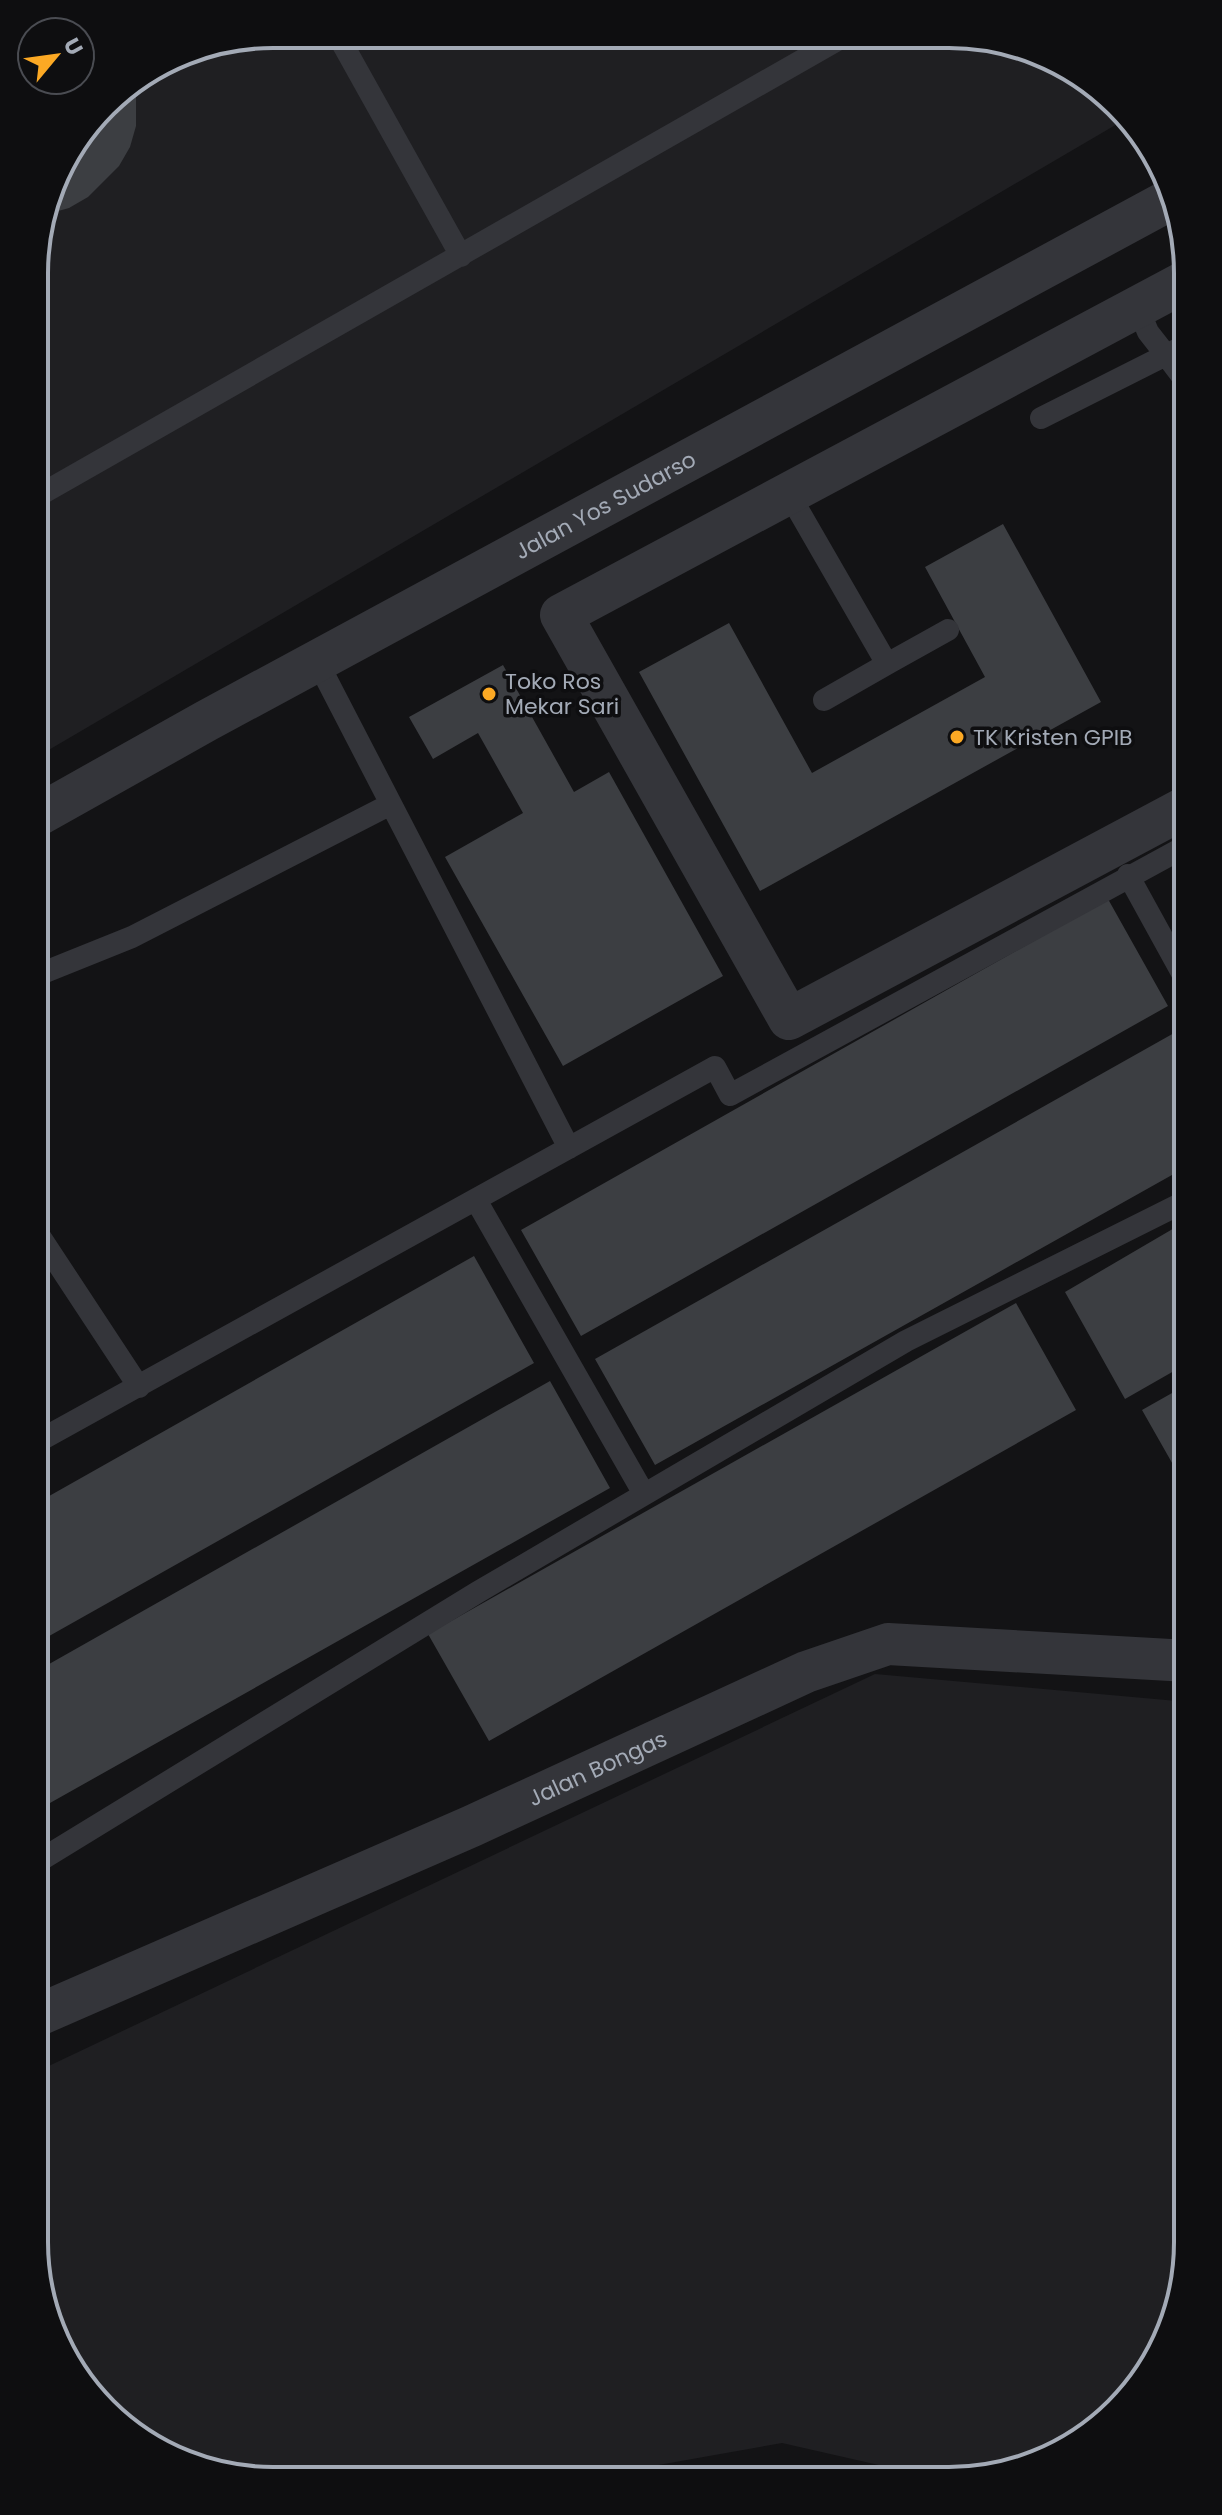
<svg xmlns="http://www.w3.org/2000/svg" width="1222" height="2515" font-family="Poppins,sans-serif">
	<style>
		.built { fill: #1f1f22 }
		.building { fill: #3c3e42 }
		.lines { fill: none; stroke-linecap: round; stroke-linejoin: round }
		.lane { stroke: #34353a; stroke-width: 22 }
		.street { stroke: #34353a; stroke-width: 42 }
		.poi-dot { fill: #fca924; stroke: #0e0e10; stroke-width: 3 }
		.labels { text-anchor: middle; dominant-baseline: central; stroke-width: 7; stroke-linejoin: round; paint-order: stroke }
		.street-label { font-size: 22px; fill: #a3aab6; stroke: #0e0e10 }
		.poi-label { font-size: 22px; fill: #a3aab6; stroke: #0e0e10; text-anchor: start }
		.rim { fill: none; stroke: #a3aab6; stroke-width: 4 }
	</style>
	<rect width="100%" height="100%" fill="#131315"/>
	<path class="built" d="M273 34 995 39 1107 94 1124 120 35 758 36 242 59 167 115 94 182 52Z
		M875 1674 1188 1702 1187 2258 1170 2333 1138 2388 1082 2440 1025 2468 949 2481 782 2443 574 2480 242 2479 168 2457 116 2422 47 2318 34 2242V2073Z"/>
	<path class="building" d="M136 81V126L130 147 119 166 88 197 69 208 44 215 59 167 115 94Z
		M1003 524 1101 702 760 891 639 672 729 623 812 773 985 677 925 567Z
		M503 665 574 792 609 772 723 976 563 1066 445 857 523 813 478 733 433 759 409 717Z
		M1188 867V900L1174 875Z
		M1108 899 1168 1006 581 1336 521 1230Z
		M1183 1028 1188 1036V1166L655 1465 595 1359Z
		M1188 1220V1363L1125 1399 1065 1292Z
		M474 1256 534 1363 35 1644V1504Z
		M1016 1303 1076 1410 489 1741 428 1634Z
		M550 1381 610 1488 34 1812 35 1672Z
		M1188 1384V1491L1142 1410Z"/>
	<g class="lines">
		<path class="lane" d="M337 34 461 256
			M1138 308 1148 332 1166 355 1188 344
			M1041 418 1166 355 1188 384
			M789 494 887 664 948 630
			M36 497 841 38
			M317 661 391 804
			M824 700 887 664
			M1128 875 1188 984
			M35 976 132 937 391 804 569 1148
			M476 1200 644 1494
			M35 1229 139 1387
			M35 1443 715 1067 730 1095 1188 845
			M34 1864 478 1592 906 1341 1188 1200"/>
		<g class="street">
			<path d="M1188 806 789 1019 561 615 1188 280"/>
			<path id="s1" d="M35 817 206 721 1175 197"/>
			<path id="s2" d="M34 2017 472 1826 806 1672 888 1644 1188 1661"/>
		</g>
	</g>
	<g class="poi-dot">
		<circle cx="489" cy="694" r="8"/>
		<circle cx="957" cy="737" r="8"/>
	</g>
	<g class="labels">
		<g class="street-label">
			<text stroke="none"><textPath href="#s1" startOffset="650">Jalan Yos Sudarso</textPath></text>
			<text stroke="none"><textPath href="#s2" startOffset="616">Jalan Bongas</textPath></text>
		</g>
		<g class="poi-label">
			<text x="505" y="681">Toko Ros<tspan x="505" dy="25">Mekar Sari</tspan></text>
			<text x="973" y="737">TK Kristen GPIB</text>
		</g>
	</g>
	<path d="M0 0H1222V2515H0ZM273 48H949A225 225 0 0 1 1174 273V2242A225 225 0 0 1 949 2467H273A225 225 0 0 1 48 2242V273A225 225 0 0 1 273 48Z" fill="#0e0e10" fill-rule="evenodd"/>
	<path class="rim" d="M273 48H949A225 225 0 0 1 1174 273V2242A225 225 0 0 1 949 2467H273A225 225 0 0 1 48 2242V273A225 225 0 0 1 273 48Z"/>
	<g transform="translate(56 56) rotate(61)"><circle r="38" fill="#0e0e10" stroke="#4a4c52" stroke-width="2"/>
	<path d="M0-6L14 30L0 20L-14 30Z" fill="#fca924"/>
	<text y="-12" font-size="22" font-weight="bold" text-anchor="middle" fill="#a3aab6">U</text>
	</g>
</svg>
